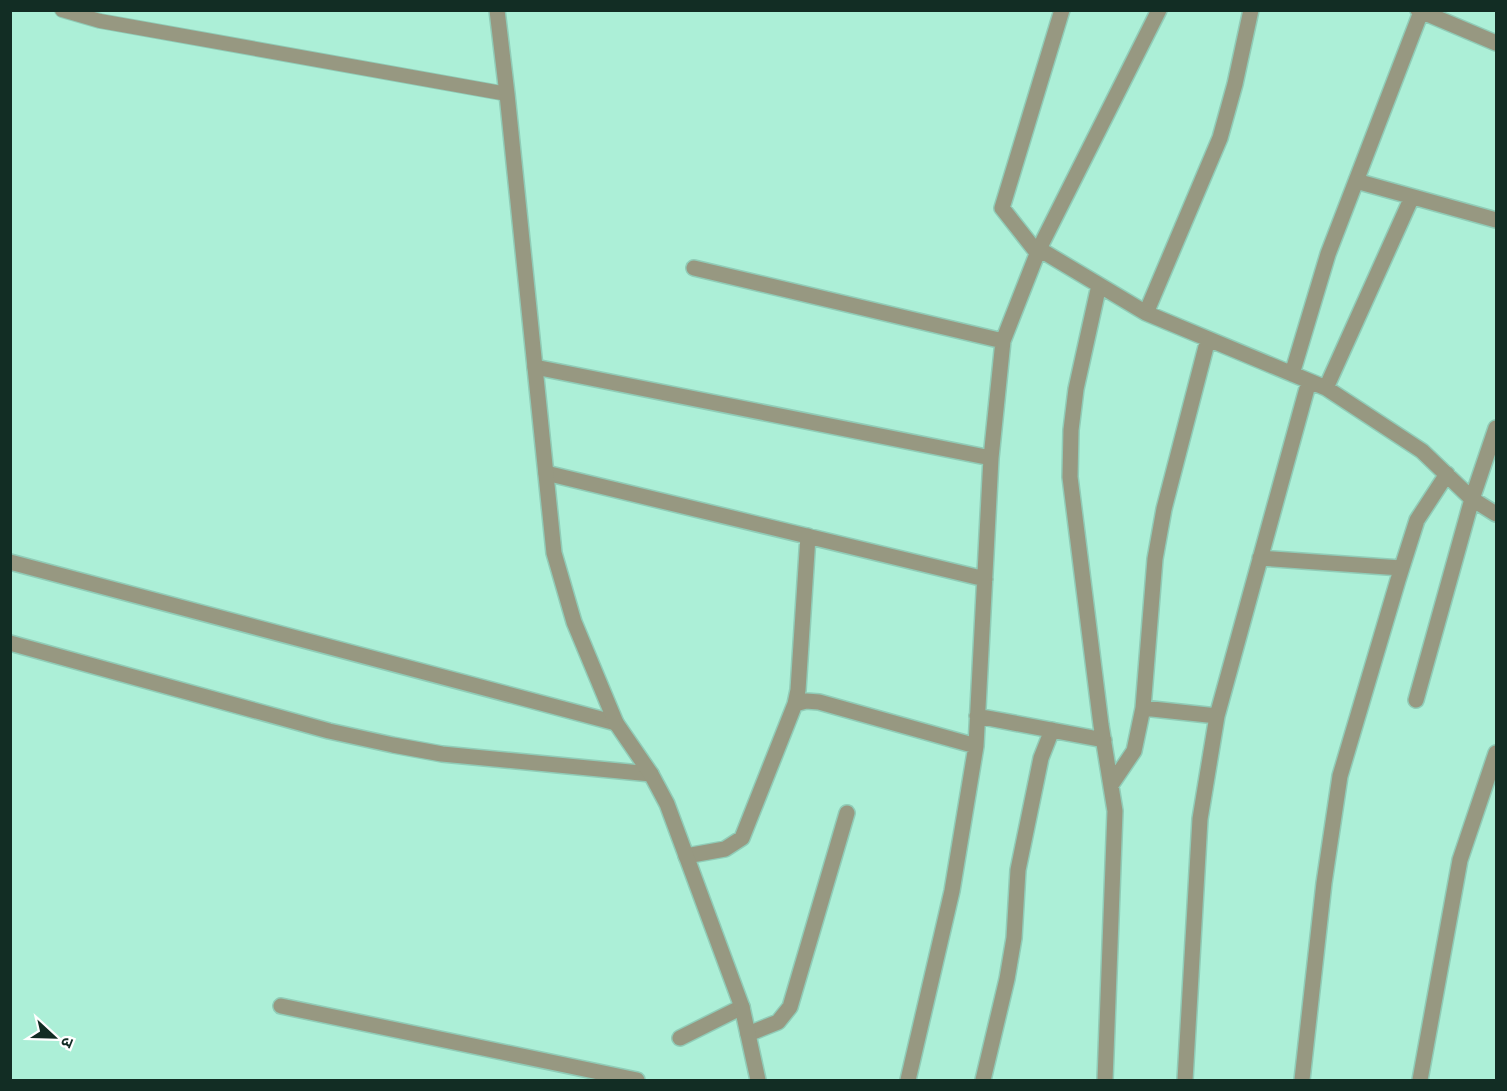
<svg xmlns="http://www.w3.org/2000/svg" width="1507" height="1091" font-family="Cabin,'Noto Sans Devanagari',sans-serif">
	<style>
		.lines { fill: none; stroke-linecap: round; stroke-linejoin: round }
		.service-casing { stroke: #90ccb7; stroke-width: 16 }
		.minor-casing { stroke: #90ccb7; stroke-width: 18 }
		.tertiary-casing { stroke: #90ccb7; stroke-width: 18 }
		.service { stroke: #979881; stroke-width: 14 }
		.minor { stroke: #979881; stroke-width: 15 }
		.tertiary { stroke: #979881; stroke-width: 15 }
	</style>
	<rect width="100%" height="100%" fill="#acefd7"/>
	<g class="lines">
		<g class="service-casing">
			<path id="service" d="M62 10 100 21 507 94"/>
		</g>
		<g class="minor-casing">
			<path id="minor" d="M1062 10 1002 208 1035 250 1039 249 1146 313 1326 388 1422 451 1472 499 1496 514
				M1418 10 1496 43
				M1356 181 1496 220
				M694 268 1003 341
				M1099 285 1076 389 1071 430 1070 477 1101 725 1115 811 1105 1080
				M1146 313 1220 138 1235 84 1251 10
				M535 367 991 458
				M1292 374 1328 254 1421 12
				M1326 388 1412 197
				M546 473 985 579
				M1260 558 1401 568
				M10 562 616 723
				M10 643 329 731 393 745 442 754 651 774
				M1416 700 1472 499 1496 428
				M795 704 798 690 808 536
				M1143 708 1217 716
				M977 716 1104 740
				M1111 785 1134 751 1143 708 1155 559 1164 509 1208 339
				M686 856 725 849 742 838 795 704 806 701 819 702 976 746
				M281 1006 637 1080
				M748 1034 778 1022 790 1007 847 813
				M680 1038 742 1007
				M908 1080 952 891 976 746 991 458 1003 341 1039 249 1159 10
				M983 1080 1007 979 1014 938 1018 870 1041 758 1052 730
				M1185 1080 1200 819 1217 716 1309 381
				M1302 1080 1324 883 1340 776 1398 580 1417 520 1447 474
				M1420 1080 1460 860 1496 753"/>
		</g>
		<g class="tertiary-casing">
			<path id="tertiary" d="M497 10 507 94 554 553 574 622 616 723 651 774 667 804 742 1007 758 1080"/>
		</g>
		<use href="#service" class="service"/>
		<use href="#minor" class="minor"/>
		<use href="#tertiary" class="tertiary"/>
	</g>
	<rect width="1507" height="1091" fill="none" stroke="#122d24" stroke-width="24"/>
	<g transform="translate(54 1037) rotate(112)" stroke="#ffffff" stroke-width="4.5" paint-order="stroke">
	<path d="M0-4.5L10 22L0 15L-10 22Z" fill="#122d24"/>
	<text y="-9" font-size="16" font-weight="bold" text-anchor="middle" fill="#122d24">उ</text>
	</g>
</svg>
